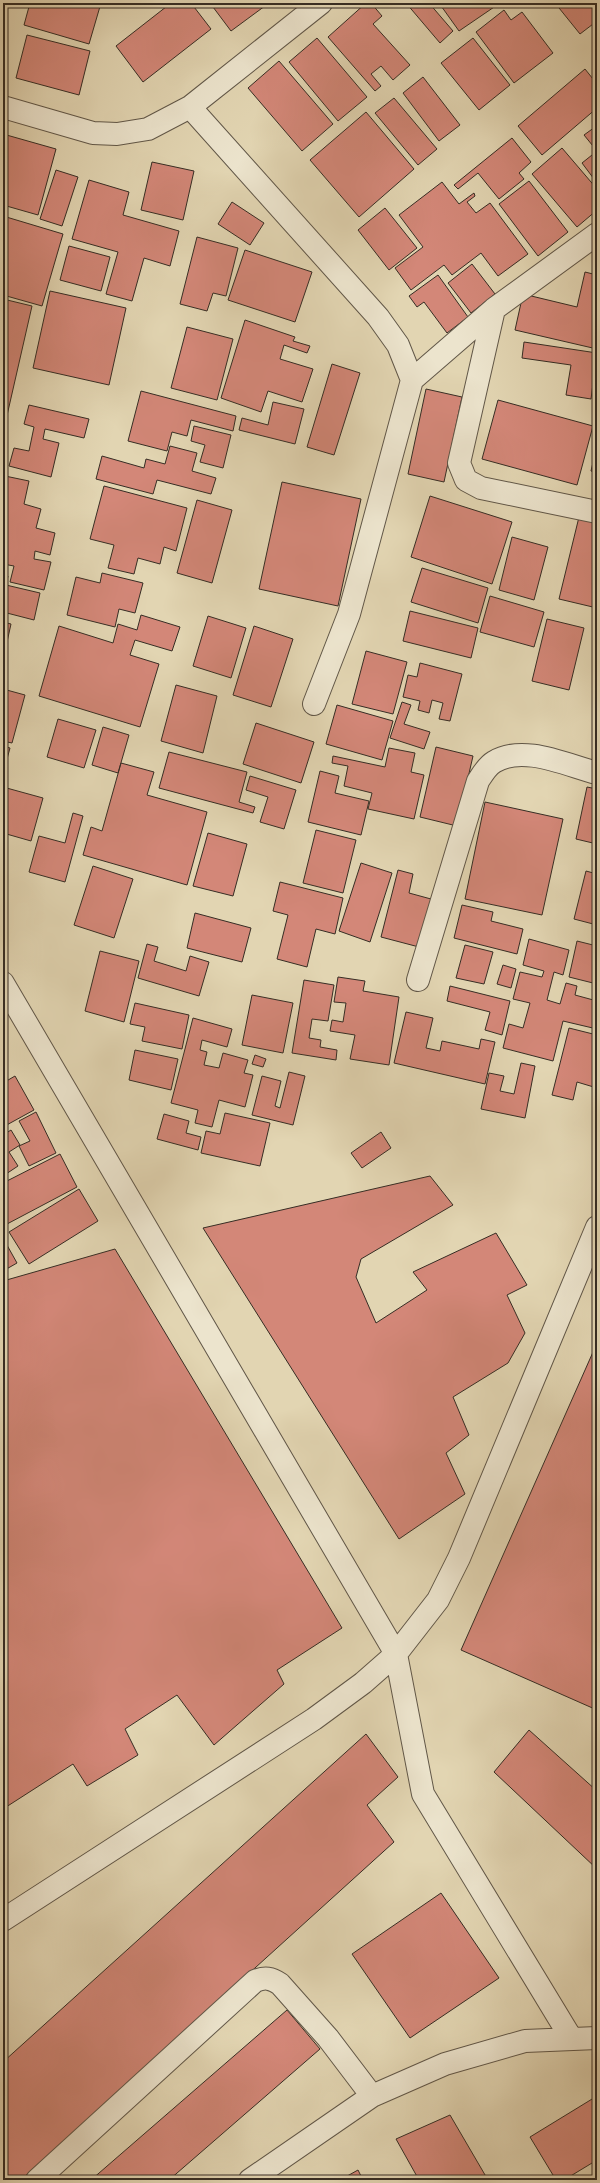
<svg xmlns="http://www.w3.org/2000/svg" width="600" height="2183" font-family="Alegreya,serif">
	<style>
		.building { fill: #d38778; stroke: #362d24 }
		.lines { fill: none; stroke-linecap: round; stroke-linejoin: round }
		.street-casing { stroke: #615748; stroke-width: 24 }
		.street { stroke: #ece4cd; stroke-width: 22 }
	</style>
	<rect width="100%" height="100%" fill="#e2d5b2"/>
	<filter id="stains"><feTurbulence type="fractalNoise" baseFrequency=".005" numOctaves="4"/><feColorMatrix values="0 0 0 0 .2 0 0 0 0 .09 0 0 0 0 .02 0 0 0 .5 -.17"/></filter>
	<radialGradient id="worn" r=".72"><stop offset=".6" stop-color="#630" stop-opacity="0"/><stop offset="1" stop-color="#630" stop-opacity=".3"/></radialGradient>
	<path class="building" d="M30 3H101L89 44 24 25Z
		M171 3H191L211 29 143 82 116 46Z
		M210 3H269L231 31Z
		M366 3H371L382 16 373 24 410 65 393 80 381 66 371 74 381 86 375 91 328 37Z
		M406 3H429L453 31 440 43Z
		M439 3H500L459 31Z
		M555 3H597V21L580 34Z
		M504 10 511 20 522 12 553 53 514 83 476 32Z
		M27 35 90 51 79 95 16 78Z
		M317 38 367 97 338 121 289 62Z
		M473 38 510 85 479 110 441 63Z
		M279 61 333 124 302 151 248 88Z
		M585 69 597 84V108L542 155 518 126Z
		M423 77 460 125 439 141 403 93Z
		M394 98 437 149 418 165 375 113Z
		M366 112 414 169 359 217 310 160Z
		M595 127 597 131V183L582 163 597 151 584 135Z
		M3 134 56 149 38 215 3 205Z
		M512 138 531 162 519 173 524 179 499 199 478 173 458 189 454 185Z
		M562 148 597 189V210L577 227 532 174Z
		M152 162 194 171 183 220 141 210Z
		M56 170 78 177 62 226 40 219Z
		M89 180 129 192 123 215 179 231 170 266 144 258 132 301 106 294 118 252 72 239Z
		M529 181 568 232 538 256 499 204Z
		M442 182 459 204 474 193 475 196 467 202 476 213 490 203 528 254 498 276 481 253 452 275 444 265 411 290 395 268 423 247 399 215Z
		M232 202 264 223 250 245 218 224Z
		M385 208 417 248 389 270 358 230Z
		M3 216 63 234 42 306 3 295Z
		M197 237 238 248 226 296 213 293 207 311 180 304Z
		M69 246 110 257 101 291 60 280Z
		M245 250 312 272 295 322 228 300Z
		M472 264 495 294 471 313 448 283Z
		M585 272 597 275V349L515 330 523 294 577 307Z
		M438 275 468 317 447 333 424 302 417 307 409 296Z
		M50 291 126 308 109 385 33 368Z
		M3 299 32 306 3 433Z
		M245 320 295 337 293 341 310 346 307 353 284 345 280 359 313 369 302 402 268 391 261 412 221 398Z
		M187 327 233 339 217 400 171 388Z
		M524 342 597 353 591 399 566 395 571 365 522 358Z
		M332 364 360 373 334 455 307 447Z
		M426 389 462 397 444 482 408 474Z
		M141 391 236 416 233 431 191 420 187 436 172 432 167 451 128 441Z
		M498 400 593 426 577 485 482 459Z
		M273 402 304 409 295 444 239 430 242 418 268 425Z
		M29 405 89 419 84 438 45 429 43 439 59 443 51 477 9 466 14 448 29 451 34 427 24 424Z
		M194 426 231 435 223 468 200 462 205 445 191 441Z
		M597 445V473L591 471Z
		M170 446 197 453 192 471 216 478 211 494 157 480 153 494 96 479 102 456 144 468 146 459 165 464Z
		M3 466 7 467 5 476 29 481 24 504 41 509 36 528 55 533 50 555 35 551 34 559 51 562 44 590 10 582 14 566 3 564Z
		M282 482 361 499 338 606 259 589Z
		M104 486 187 508 176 551 164 547 160 564 138 558 134 574 108 568 114 545 90 539Z
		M430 496 512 522 492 584 411 557Z
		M197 500 232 510 212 583 177 573Z
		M579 517 597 522V608L559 599Z
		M512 537 548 547 534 600 499 590Z
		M422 568 488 588 478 623 411 602Z
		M102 573 143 583 135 613 119 609 115 627 67 615 76 577 100 583Z
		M3 574 8 576 6 585 40 593 34 620 3 612Z
		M490 596 544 612 534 647 480 632Z
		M410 611 478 628 471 658 403 641Z
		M141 615 180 627 172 651 135 640 130 655 159 664 140 727 39 696 59 626 113 643 118 624 137 630Z
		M208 616 246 628 231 678 193 666Z
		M547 619 584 628 569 690 532 681Z
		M3 622 11 624 3 660Z
		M254 626 293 639 271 707 233 695Z
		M366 651 407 662 393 714 352 704Z
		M420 663 462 674 450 721 439 719 443 703 432 700 429 713 418 710 420 701 403 697 408 675 417 677Z
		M176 685 217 696 203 753 161 741Z
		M3 689 25 695 12 743 3 741Z
		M402 702 411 705 404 724 430 732 424 749 390 738Z
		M337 705 393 721 382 760 326 744Z
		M58 719 96 730 84 768 47 757Z
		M256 723 314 742 301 783 243 764Z
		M103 727 129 735 118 773 92 765Z
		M3 746 10 748 7 759 3 758Z
		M436 747 473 756 457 826 420 817Z
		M389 748 415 753 411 772 424 775 414 819 368 809 372 793 344 786 348 766 332 763 333 756 385 767Z
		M169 752 247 772 239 802 255 807 253 813 159 788Z
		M121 763 154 772 147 795 207 812 187 885 83 855 91 827 102 831Z
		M320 771 339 776 335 793 369 801 361 835 308 822Z
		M250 776 296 790 284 829 260 822 268 797 246 790Z
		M3 787 43 798 31 841 3 833Z
		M587 787 597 789V844L576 839Z
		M485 802 563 819 542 915 465 899Z
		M73 813 83 816 65 882 29 872 39 836 65 843Z
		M316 830 356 840 343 893 303 883Z
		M208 833 247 844 233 896 193 886Z
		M361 863 392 873 370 942 339 931Z
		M93 866 133 879 114 938 74 925Z
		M398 870 413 874 409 893 431 899 419 947 381 937Z
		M586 871 597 874V925L574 919Z
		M280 882 343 898 335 934 316 929 307 967 277 959 288 915 273 911Z
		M462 905 493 912 491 921 523 929 517 954 454 938Z
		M195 913 251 928 242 962 187 948Z
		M529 939 569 950 563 975 554 972 547 1000 560 1004 566 983 577 986 575 995 597 1001V1029L563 1021 553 1061 503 1048 509 1024 523 1028 530 1003 513 999 520 972 542 977 544 971 523 965Z
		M577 941 597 946V984L569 977Z
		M147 944 158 947 154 961 186 971 190 956 209 962 199 996 138 978Z
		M465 945 493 952 484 984 456 978Z
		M100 951 139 961 124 1022 85 1011Z
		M503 965 516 969 511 988 497 984Z
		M338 977 365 981 363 991 399 997 389 1065 350 1059 355 1035 330 1031 332 1020 343 1022 346 1003 334 1002Z
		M304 980 334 985 328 1021 312 1019 309 1038 321 1040 320 1047 337 1050 336 1060 292 1053Z
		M450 986 510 1001 502 1035 485 1030 490 1012 447 1001Z
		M252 995 293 1003 283 1053 242 1045Z
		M135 1003 189 1015 182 1049 142 1041 145 1027 130 1024Z
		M406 1012 433 1018 426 1048 440 1051 442 1041 479 1049 481 1039 495 1042 485 1084 394 1063Z
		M193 1018 232 1029 227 1047 202 1040 200 1050 207 1052 204 1065 219 1068 223 1053 248 1060 244 1073 253 1075 245 1107 219 1100 212 1127 195 1123 198 1110 171 1103Z
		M569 1028 597 1035V1088L577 1082 573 1100 552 1095Z
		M135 1050 178 1059 171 1090 129 1080Z
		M255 1055 266 1059 263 1067 252 1064Z
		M521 1063 535 1066 525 1118 481 1109 489 1073 504 1076 500 1091 514 1094Z
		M289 1072 305 1076 293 1125 252 1115 262 1076 281 1081 275 1106 280 1108Z
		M15 1076 34 1110 3 1127V1083Z
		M36 1112 56 1153 29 1166 19 1146 30 1141 19 1121Z
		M225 1113 270 1123 260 1166 201 1153 206 1131 220 1134Z
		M164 1114 189 1121 186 1133 201 1137 198 1150 157 1139Z
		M11 1130 20 1145 9 1152 18 1166 3 1176V1135Z
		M381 1132 391 1148 362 1168 351 1153Z
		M60 1154 77 1187 7 1224 3 1216V1183Z
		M430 1176 453 1205 361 1259 356 1277 376 1323 427 1290 413 1272 496 1233 527 1285 507 1295 525 1333 508 1363 453 1397 469 1435 446 1453 465 1494 399 1539 203 1228Z
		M79 1189 98 1221 29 1264 9 1232Z
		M3 1238 17 1263 3 1271Z
		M115 1249 342 1628 277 1670 284 1684 214 1745 177 1695 125 1729 138 1755 87 1786 73 1764 3 1809V1281Z
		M597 1343V1710L461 1650Z
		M529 1730 597 1791V1869L494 1772Z
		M366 1734 398 1777 367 1805 394 1842 21 2180H3V2062Z
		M441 1893 499 1978 410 2038 352 1954Z
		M287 2010 320 2049 169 2180H91Z
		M597 2096V2160L564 2180H556L530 2137Z
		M450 2115 488 2180H419L396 2139Z
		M358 2170 363 2180H340Z"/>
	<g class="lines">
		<g class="street-casing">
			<path id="street" d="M3 107 93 133 117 134 148 129 190 107 321 3
				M190 107 378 317 398 345 412 380 349 614 314 704
				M494 309 459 463 466 480 481 488 597 512
				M412 380 494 309 597 234
				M418 980 478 781C482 775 487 766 494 762 523 744 566 765 597 773
				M3 983 396 1654 423 1794 571 2038
				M3 1920 314 1719 363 1683 396 1654 438 1600 459 1558 597 1227
				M37 2180 255 1981C265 1977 271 1978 280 1984L328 2038 372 2096
				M250 2180 372 2096 445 2064 525 2041 597 2038"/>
		</g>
		<use href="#street" class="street"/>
	</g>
	<rect width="600" height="2183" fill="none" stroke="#e2d5b2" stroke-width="16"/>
	<rect x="4" y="4" width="592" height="2175" fill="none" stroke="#362d24" stroke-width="2"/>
	<rect x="8" y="8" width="584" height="2167" fill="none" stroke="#362d24"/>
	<rect width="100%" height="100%" filter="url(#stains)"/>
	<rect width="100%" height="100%" fill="url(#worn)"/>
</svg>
